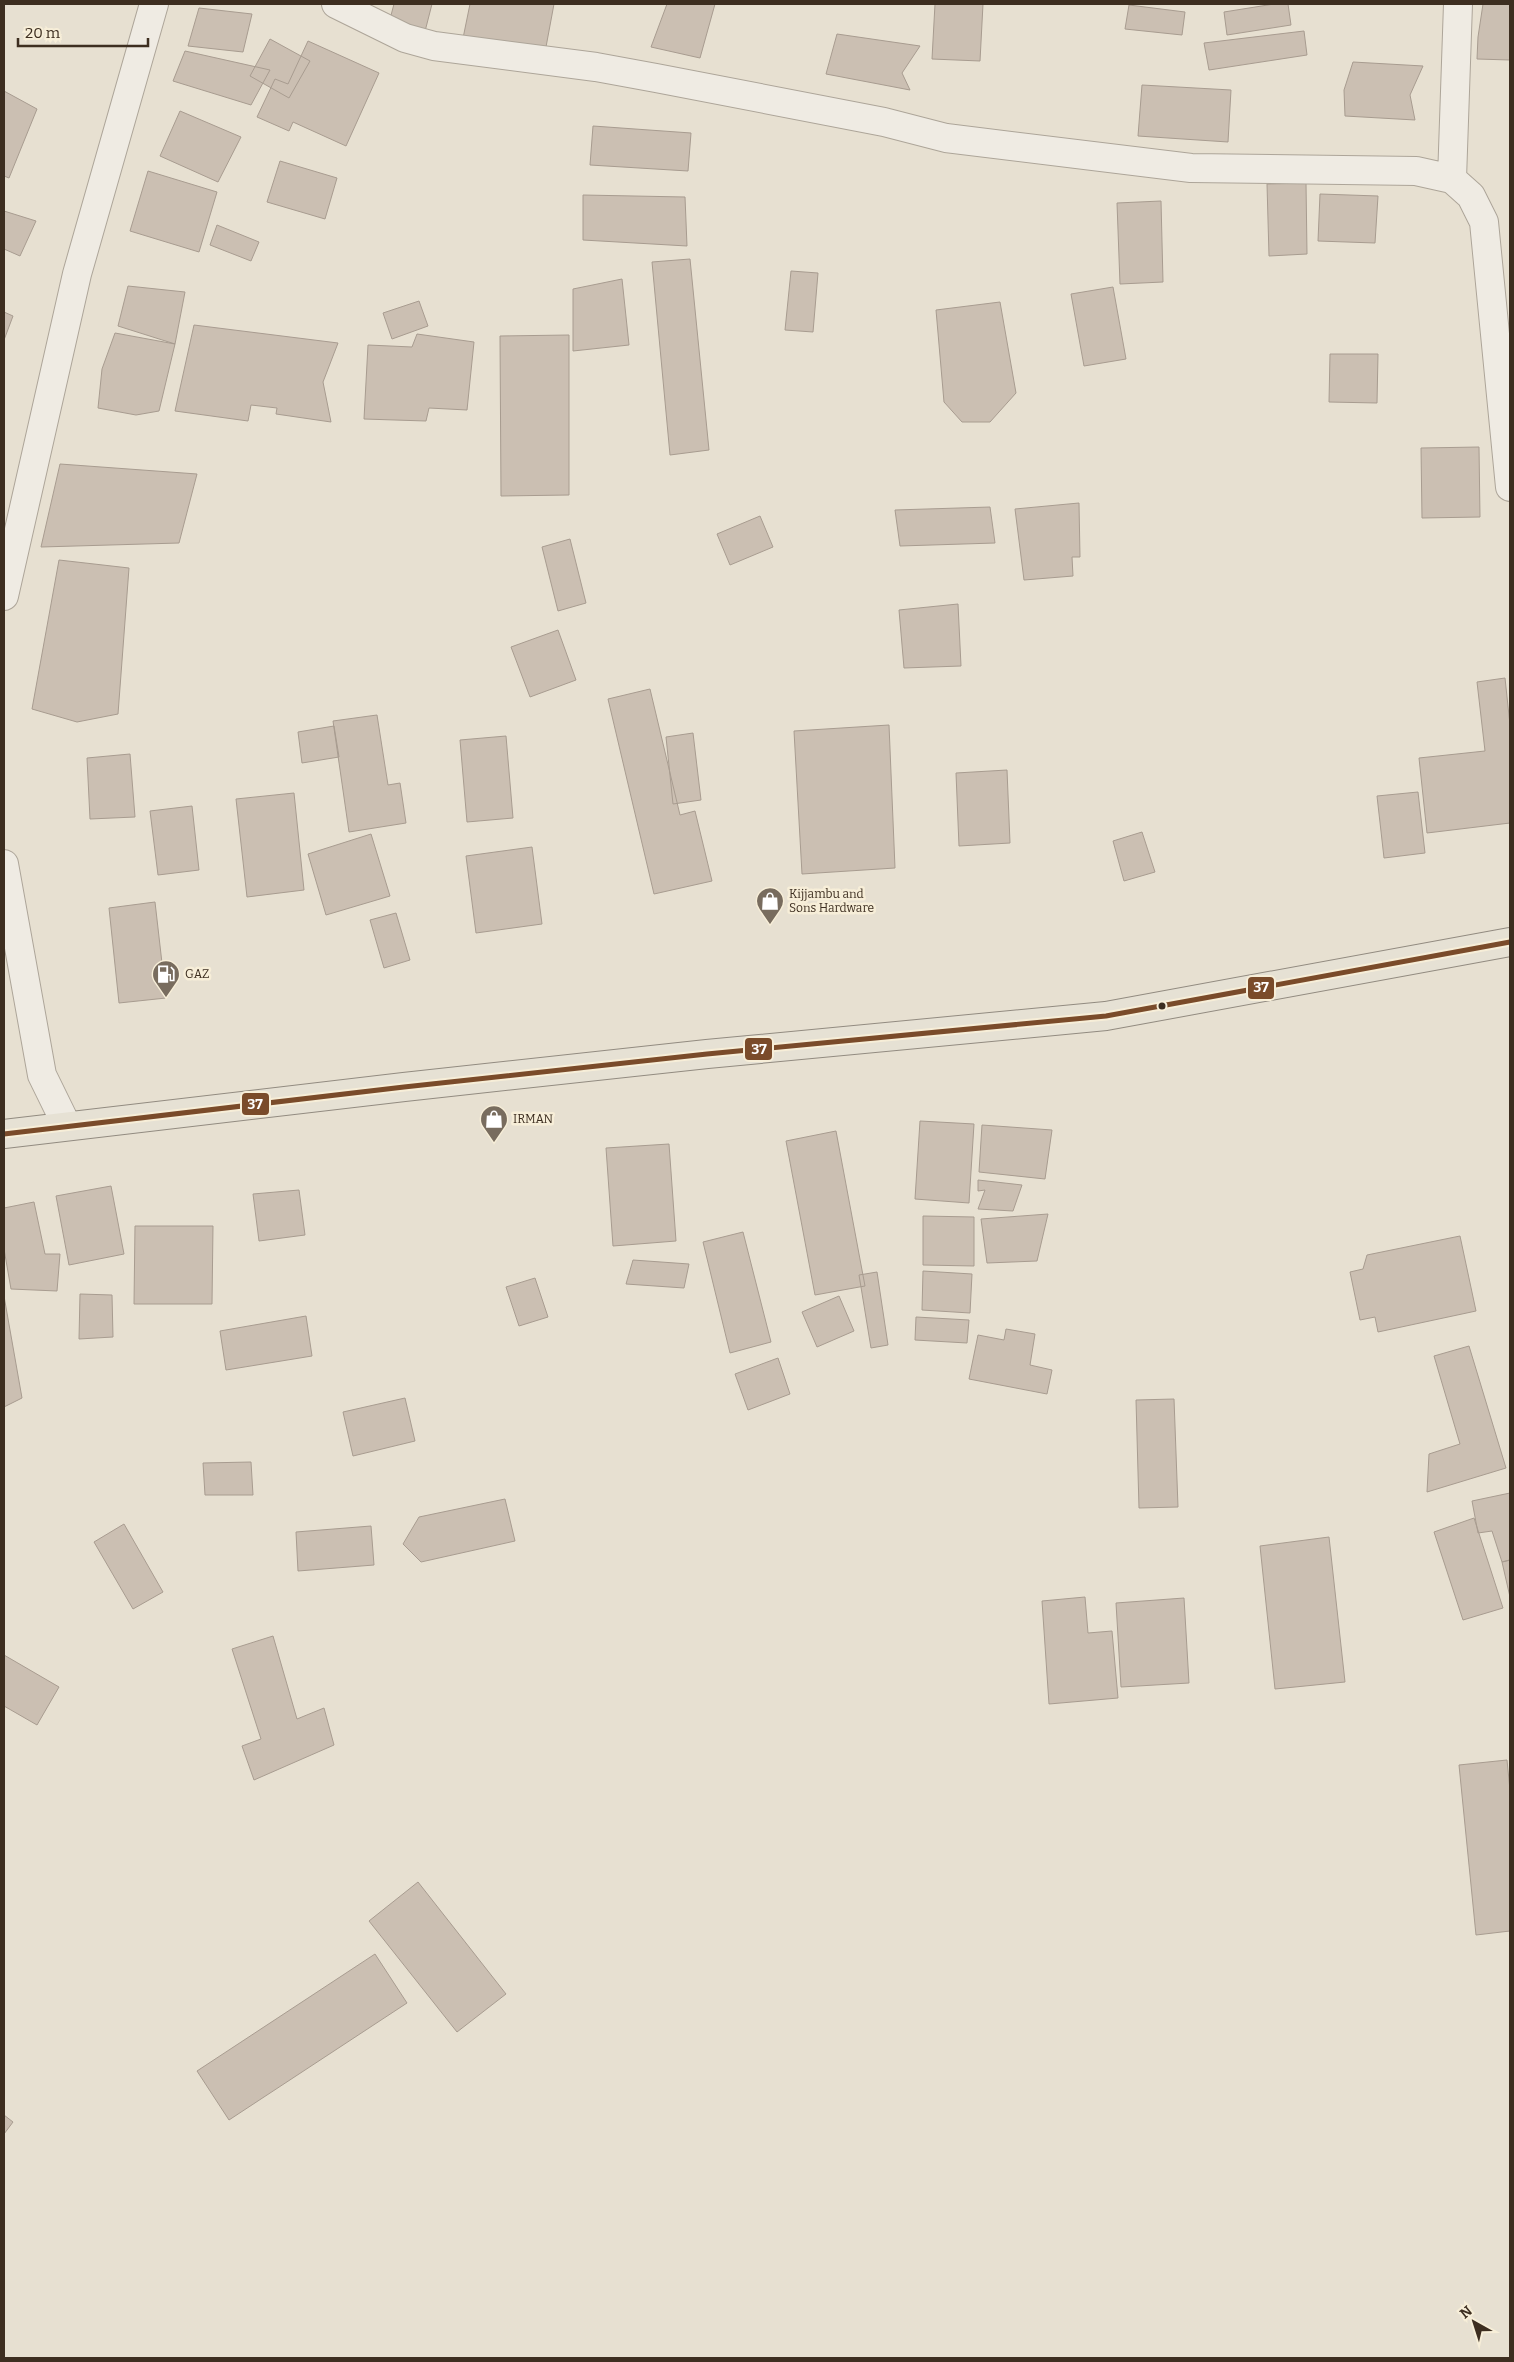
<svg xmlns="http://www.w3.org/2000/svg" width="1514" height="2362" font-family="Bitter,serif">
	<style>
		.building { fill: #cbbfb2; stroke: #a89c90 }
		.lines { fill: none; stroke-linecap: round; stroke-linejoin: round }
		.minor-casing { stroke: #ada599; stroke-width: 30 }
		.primary-casing { stroke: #928b80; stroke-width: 30 }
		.minor { stroke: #efebe3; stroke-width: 28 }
		.primary { stroke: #e6e1d4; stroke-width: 28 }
		.bus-1-casing { stroke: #f7eed8; stroke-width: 9 }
		.bus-1 { stroke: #7a4b2a; stroke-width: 5 }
		.bus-dot { fill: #3d2e20; stroke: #f7eed8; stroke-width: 2 }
		.labels { text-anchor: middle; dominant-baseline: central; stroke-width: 5; stroke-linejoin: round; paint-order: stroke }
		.poi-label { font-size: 12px; fill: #3d2e20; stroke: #f7eed8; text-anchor: start }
		.line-badge { stroke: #f7eed8; stroke-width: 2 }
		.badge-label { font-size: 14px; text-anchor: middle; font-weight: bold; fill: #fff }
	</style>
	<rect width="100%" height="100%" fill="#e7e0d1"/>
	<path class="building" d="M394 4H432L421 47 385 38Z
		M470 4H554L543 63 461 48Z
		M667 4H715L700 58 651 47Z
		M935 4H983L980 61 932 59Z
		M1274 4H1288L1291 25 1227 35 1224 12Z
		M1483 4H1510V60L1477 59 1478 37Z
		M1129 5 1185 12 1182 35 1125 29Z
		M199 8 252 14 243 52 188 46Z
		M1304 31 1307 55 1209 70 1204 43Z
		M837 34 920 46 902 73 910 90 826 74Z
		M270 39 310 61 289 98 250 76Z
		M308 41 379 73 346 146 293 122 289 131 257 117 275 79 288 84Z
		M185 51 270 70 251 105 173 81Z
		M1353 62 1423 66 1410 95 1415 120 1345 116 1344 90Z
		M1142 85 1231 90 1228 142 1138 136Z
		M4 91 37 109 9 178 4 176Z
		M180 111 241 137 218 182 160 156Z
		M593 126 691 133 688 171 590 165Z
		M280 161 337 178 325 219 267 202Z
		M148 171 217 192 199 252 130 231Z
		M1306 183 1307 254 1269 256 1267 184Z
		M1320 194 1378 196 1375 243 1318 241Z
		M583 195 685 197 687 246 583 240Z
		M1161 201 1163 282 1120 284 1117 203Z
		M4 211 36 221 20 256 4 249Z
		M217 225 259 242 251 261 210 245Z
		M690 259 709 450 670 455 652 262Z
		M791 271 818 273 813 332 785 330Z
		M622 279 629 345 573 351V289Z
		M128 286 185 292 175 344 118 326Z
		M1113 287 1126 359 1084 366 1071 294Z
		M419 301 428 326 392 339 383 313Z
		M1000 302 1016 393 990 422H962L944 402 936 310Z
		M4 312 13 316 4 340Z
		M194 325 338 343 323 382 331 422 276 414 277 408 251 405 248 421 175 411Z
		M115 333 175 344 159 411 136 415 98 408 102 369Z
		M417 334 474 342 467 410 429 408 426 421 364 419 368 345 412 347Z
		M569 335V495L501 496 500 336Z
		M1330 354H1378L1377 403 1329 402Z
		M1479 447 1480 517 1422 518 1421 448Z
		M60 464 197 474 179 543 41 547Z
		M1079 503 1080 557H1072L1073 576 1024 580 1015 509Z
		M990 507 995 543 900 546 895 510Z
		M760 516 773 547 730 565 717 534Z
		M570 539 586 603 558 611 542 547Z
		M59 560 129 568 118 714 77 722 32 709Z
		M958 604 961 666 904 668 899 610Z
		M558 630 576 680 530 697 511 647Z
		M1505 678 1510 725V823L1427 833 1419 758 1485 751 1477 682Z
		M650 689 680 815 695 811 712 881 654 894 608 699Z
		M377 715 388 785 400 783 406 823 349 832 333 721Z
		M889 725 895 868 802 874 794 731Z
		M334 726 339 757 302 763 298 732Z
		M693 733 701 800 673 804 666 737Z
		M506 736 513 818 467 822 460 740Z
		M130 754 135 817 90 819 87 758Z
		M1007 770 1010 843 959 846 956 773Z
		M1418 792 1425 853 1384 858 1377 796Z
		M294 793 304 890 247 897 236 799Z
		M192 806 199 870 158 875 150 811Z
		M1142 832 1155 872 1124 881 1113 841Z
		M371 834 390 896 326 915 308 854Z
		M532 847 542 924 476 933 466 856Z
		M155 902 166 998 119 1003 109 908Z
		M396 913 410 960 384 968 370 920Z
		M920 1121 974 1124 969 1203 915 1199Z
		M982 1125 1052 1130 1045 1179 979 1172Z
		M836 1131 865 1286 815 1295 786 1141Z
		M669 1144 676 1241 613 1246 606 1148Z
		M978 1180 1022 1185 1013 1211 978 1209 985 1190 978 1191Z
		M111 1186 124 1254 69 1265 56 1196Z
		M299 1190 305 1235 259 1241 253 1194Z
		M34 1202 45 1254H60L57 1291 11 1289 4 1249V1208Z
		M1048 1214 1037 1261 987 1263 981 1219Z
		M923 1216 974 1217V1266L923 1265Z
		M135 1226H213L212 1304H134Z
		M743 1232 771 1342 730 1353 703 1242Z
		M1460 1236 1476 1311 1378 1332 1375 1317 1360 1320 1350 1272 1363 1269 1367 1255Z
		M633 1260 689 1264 684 1288 626 1284Z
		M923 1271 972 1274 970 1313 922 1310Z
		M877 1272 888 1345 871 1348 859 1275Z
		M535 1278 548 1317 519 1326 506 1287Z
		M80 1294 112 1295 113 1337 79 1339Z
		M4 1296 22 1398 4 1407Z
		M839 1296 854 1331 817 1347 802 1312Z
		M306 1316 312 1356 226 1370 220 1331Z
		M916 1317 969 1320 967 1343 915 1340Z
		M1006 1329 1035 1334 1030 1365 1052 1370 1047 1394 969 1379 978 1335 1004 1340Z
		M1469 1346 1506 1468 1427 1492 1429 1454 1460 1444 1434 1356Z
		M778 1358 790 1394 748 1410 735 1374Z
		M405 1398 415 1441 353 1456 343 1412Z
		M1174 1399 1178 1507 1139 1508 1136 1400Z
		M251 1462 253 1495H205L203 1463Z
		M1510 1493V1560L1502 1562 1492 1531 1478 1533 1472 1501Z
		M505 1499 515 1541 421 1562 403 1544 419 1517Z
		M1474 1518 1503 1608 1463 1620 1434 1532Z
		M124 1524 163 1592 133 1609 94 1542Z
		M371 1526 374 1565 298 1571 296 1532Z
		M1329 1537 1345 1682 1275 1689 1260 1546Z
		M1510 1560V1597L1502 1562Z
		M1085 1597 1088 1633 1112 1631 1118 1698 1049 1704 1042 1601Z
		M1184 1598 1189 1683 1121 1687 1116 1603Z
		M273 1636 297 1719 324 1708 334 1745 254 1780 242 1746 261 1739 232 1649Z
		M4 1655 59 1687 37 1725 4 1706Z
		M1507 1760 1510 1790V1931L1476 1935 1459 1765Z
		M418 1882 506 1994 457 2032 369 1921Z
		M375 1954 407 2003 229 2120 197 2071Z
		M4 2115 13 2122 4 2134Z"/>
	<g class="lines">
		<g class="minor-casing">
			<path id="minor" d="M336 4 405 38 434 46 596 67 656 78 884 122 946 138 1191 168 1416 171 1452 179 1471 196 1484 222 1510 487
				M1452 179 1458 4
				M4 596 77 274 154 4
				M4 864 42 1075 67 1126"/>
		</g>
		<g class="primary-casing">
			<path id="primary" d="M4 1134 404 1087 707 1054 1106 1016 1510 942"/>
		</g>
		<use href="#minor" class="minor"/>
		<use href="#primary" class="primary"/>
		<g class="bus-1-casing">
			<path id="bus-1" d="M4 1134 404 1087 707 1054 1106 1016 1510 942"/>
		</g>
		<use href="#bus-1" class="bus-1"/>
	</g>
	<defs>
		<g id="shop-pin" transform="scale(1.4375)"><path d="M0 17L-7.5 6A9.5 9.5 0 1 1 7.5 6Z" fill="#786c5e" stroke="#f7eed8"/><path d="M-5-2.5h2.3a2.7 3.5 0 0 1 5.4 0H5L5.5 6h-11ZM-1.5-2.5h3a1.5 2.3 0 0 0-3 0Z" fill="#fff"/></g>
		<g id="fuel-pin" transform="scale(1.4375)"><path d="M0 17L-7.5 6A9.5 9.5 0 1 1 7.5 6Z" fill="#786c5e" stroke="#f7eed8"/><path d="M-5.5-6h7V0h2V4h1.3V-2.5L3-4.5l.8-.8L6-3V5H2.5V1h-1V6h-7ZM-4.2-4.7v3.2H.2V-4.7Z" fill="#fff"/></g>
	</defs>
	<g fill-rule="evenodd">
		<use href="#shop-pin" x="770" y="901"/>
		<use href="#fuel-pin" x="166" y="974"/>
		<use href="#shop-pin" x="494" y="1119"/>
	</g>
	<circle class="bus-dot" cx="1162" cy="1006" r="4.5"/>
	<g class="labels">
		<g class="poi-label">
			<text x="789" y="894">Kijjambu and<tspan x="789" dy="14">Sons Hardware</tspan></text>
			<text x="185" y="974">GAZ</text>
			<text x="513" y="1119">IRMAN</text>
		</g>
	</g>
	<g class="line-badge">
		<rect x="1247" y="976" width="28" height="24" rx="5" fill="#7a4b2a"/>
		<rect x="744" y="1037" width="29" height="24" rx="5" fill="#7a4b2a"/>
		<rect x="241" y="1092" width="29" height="24" rx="5" fill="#7a4b2a"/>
	</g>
	<g class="badge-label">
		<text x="1261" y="992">37</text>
		<text x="759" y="1054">37</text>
		<text x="255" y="1109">37</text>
	</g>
	<rect width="1514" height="2362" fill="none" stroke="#3d2e20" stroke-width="10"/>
	<g transform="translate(1474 2322) rotate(321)" stroke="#f7eed8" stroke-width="4" paint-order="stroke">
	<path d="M0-4L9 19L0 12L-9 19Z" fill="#3d2e20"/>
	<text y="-8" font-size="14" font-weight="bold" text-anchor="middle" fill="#3d2e20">N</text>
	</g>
	<path d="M18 38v8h130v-8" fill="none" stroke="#3d2e20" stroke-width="2.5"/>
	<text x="25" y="38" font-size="15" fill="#3d2e20" stroke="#f7eed8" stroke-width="4" paint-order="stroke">20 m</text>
</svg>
